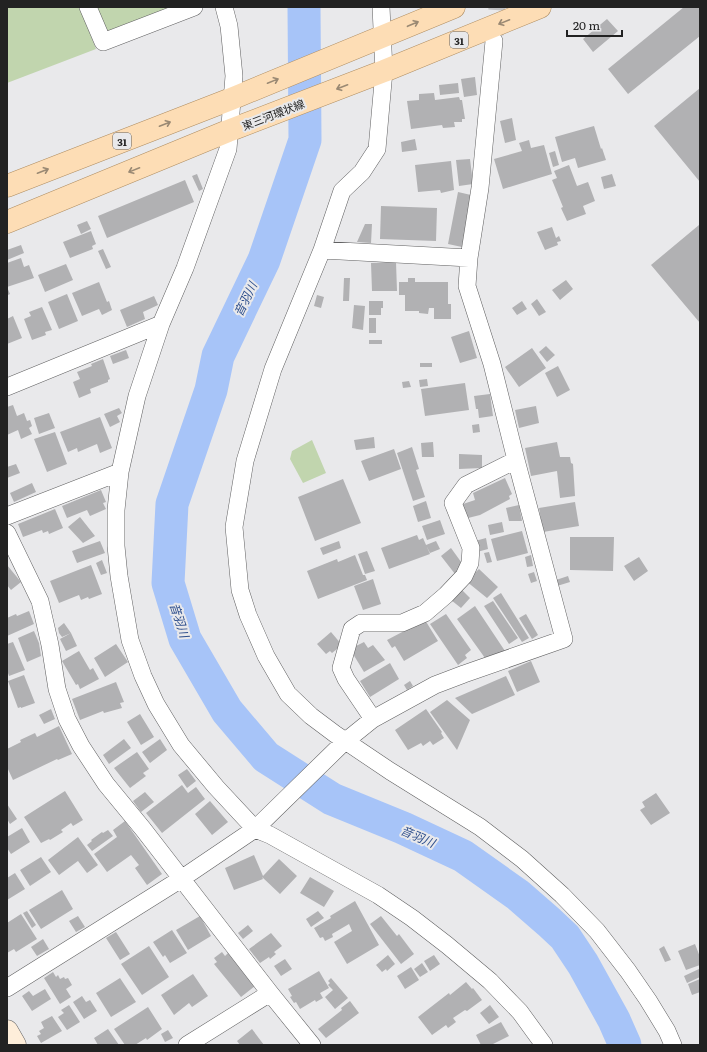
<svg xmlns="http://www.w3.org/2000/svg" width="707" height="1052" font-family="Literata,'Noto Sans JP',serif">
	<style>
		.green { fill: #c1d5ae }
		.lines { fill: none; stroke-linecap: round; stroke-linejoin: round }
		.river { stroke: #a7c4f8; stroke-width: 33 }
		.building { fill: #b1b1b3 }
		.street-tunnel { stroke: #c1c1c3; stroke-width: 17; stroke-dasharray: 17 8; stroke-linecap: butt }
		.street-casing { stroke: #606061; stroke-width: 18 }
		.secondary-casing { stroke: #606061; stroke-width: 23 }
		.primary-casing { stroke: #af8d61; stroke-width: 23 }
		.street { stroke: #fff; stroke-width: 17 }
		.secondary { stroke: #feeeda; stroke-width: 22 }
		.primary { stroke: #fdddb5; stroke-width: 22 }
		.oneway { stroke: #9a8973 }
		.labels { text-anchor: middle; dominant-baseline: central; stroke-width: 4; stroke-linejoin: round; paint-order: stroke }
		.shield { fill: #e9e9eb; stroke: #5e5e5e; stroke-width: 1 }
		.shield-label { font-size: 10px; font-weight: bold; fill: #222 }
		.street-label { font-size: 11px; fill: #222; stroke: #e9e9eb }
		.water-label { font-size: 12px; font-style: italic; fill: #2e4f8d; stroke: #e9e9eb }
	</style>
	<rect width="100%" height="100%" fill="#e9e9eb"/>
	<path class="green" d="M7 7H80L96 49 7 83Z
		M94 7H176L110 34 103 30Z
		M312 440 326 473 303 483 290 459 292 451Z"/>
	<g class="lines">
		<path class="river" d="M304 7 305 140 264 260 218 356 211 390 172 504 168 583 185 639 227 711 266 757 332 799 403 828 463 856 518 895 549 922 565 937 583 964 614 1020 625 1045"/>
	</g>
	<path class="building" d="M684 7H700V36L628 94 608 69Z
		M607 19 618 31 593 52 583 39Z
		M475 77 477 95 464 97 461 79Z
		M458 83 459 93 440 95 439 85Z
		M700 88V182L654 126Z
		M434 93 435 100 459 97 460 100H462L465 119H462V122H454L455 127 443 128 442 125 411 129 407 101 419 100V94Z
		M512 118 516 140 505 143 500 121Z
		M594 126 601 149 602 148 606 160 578 168 575 158 562 162 555 137Z
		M415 139 417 150 402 152 401 142Z
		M529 140 531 148 544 145 552 174 503 189 494 159 522 151 519 143Z
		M555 151 559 165 553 167 549 153Z
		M470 159 473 184 459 186 456 160Z
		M451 161 454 190 441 193 440 190 418 192 415 165Z
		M569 165 577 186 588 182 595 201 583 206 586 214 567 221 561 208 563 207 552 180 557 178 554 171Z
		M197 174 203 189 199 191 192 176Z
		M612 174 616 186 604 189 601 177Z
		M185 180 194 202 107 238 98 216Z
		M458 192 471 195 462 247 448 244Z
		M381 206 437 208 436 241 380 239Z
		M87 221 91 229 81 234 77 225Z
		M365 224H372L371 243 357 242Z
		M699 225 700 226V323L651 265Z
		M552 227 556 238 559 236 561 241 557 242 558 245 545 250 537 232Z
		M91 231 96 244 92 246 93 249 70 258 63 242Z
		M21 245 24 253 7 260V250Z
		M103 249 111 267 106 269 98 251Z
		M21 258 24 267 29 265 34 278 7 287 10 294 8 295 7 292V263Z
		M396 262 397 291H372L371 263Z
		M66 264 73 280 45 292 38 275Z
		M344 278H350L349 301H343Z
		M408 278H415V282H448V304H451V319H434V308H429L428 314 419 313V311H405V295H399V282H408Z
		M566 280 573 289 560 300 552 290Z
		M99 282 107 302 109 301 112 310 102 315 99 309 82 316 72 293Z
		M67 294 78 321 59 329 48 302Z
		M317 295 324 297 321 308 314 306Z
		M154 296 158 305 143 312 145 319 127 327 120 310Z
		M537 299 546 312 539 316 531 304Z
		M369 301H383V308H381V315H369Z
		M522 301 527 309 517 315 512 308Z
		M354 305 365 306 363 330 352 328Z
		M42 307 52 330 45 332 46 335 32 340 24 319 31 316 29 312Z
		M13 316 22 338 7 344V319Z
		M369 318H376V333H369Z
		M469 331 477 358 460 363 451 337Z
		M369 340H382V344H369Z
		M546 346 555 355 547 362 539 352Z
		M532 348 546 368 519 387 505 367Z
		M126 350 129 358 113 364 110 356Z
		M103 359 110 379 108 380V382L90 389 91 393 79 398 73 382 80 379 77 372 92 366 91 364Z
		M420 363H432V367H420Z
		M558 366 570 390 557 397 545 373Z
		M427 379 428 386 420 387 419 380Z
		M409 381 411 387 403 388 402 382Z
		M465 383 469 410 425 416 421 389Z
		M490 394 493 416 479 418 478 409H476L474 396Z
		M13 405 17 416 24 413 27 421 30 420 32 426 29 428 32 434 21 439 18 430 7 435V407Z
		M536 406 539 423 519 428 515 410Z
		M119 408 122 413 117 416 120 422 110 427 104 414Z
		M49 413 55 428 39 434 34 418Z
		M100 417 112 448 100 453 97 444 78 452 77 448 68 452 60 432Z
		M479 424 480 432 473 433 472 425Z
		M55 432 67 464 47 472 34 439Z
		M374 437 375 448 356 450 354 440Z
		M433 442 434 457H422L421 443Z
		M557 442 560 457H570L571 463 573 464 575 496 560 498 557 471 531 476 525 448Z
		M412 447 419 469 416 470 425 497 413 501 397 453Z
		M394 449 401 469 369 481 361 461Z
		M459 454 482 455V468L459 469Z
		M16 464 20 473 7 478V467Z
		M505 478 512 494 509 496 510 499 480 515 464 519 460 505 475 500 473 493Z
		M343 479 361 523 315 541 298 497Z
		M32 483 36 492 14 502 10 493Z
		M101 490 106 502 103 503 106 509 90 516 87 510 67 518 62 506Z
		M426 501 431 518 418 522 413 506Z
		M575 502 579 526 543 532 539 508Z
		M519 505 522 521H509L506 508Z
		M55 509 63 528 49 534 48 531 43 533 42 530 23 537 18 524Z
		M80 517 95 536 83 543 68 527Z
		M440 520 445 534 427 540 422 526Z
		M502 522 504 532 490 535 488 525Z
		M522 531 528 553 497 561 491 539Z
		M417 535 419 540 423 538 430 554 389 569 381 548Z
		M570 537H614L613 571 570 570Z
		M486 538 488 549 477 552 475 541Z
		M100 541 105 553 77 563 72 551Z
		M339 541 341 548 323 555 320 548Z
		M436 541 440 549 430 553 426 545Z
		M451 548 464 566 455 574 441 556Z
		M367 551 375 571 365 574 358 554Z
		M489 552 492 562 487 563 484 553Z
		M355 555 363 575H365L367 580 318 599 307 571 337 559 338 562Z
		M531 555 533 566 527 567 525 557Z
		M639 557 648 571 634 581 624 566Z
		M102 560 107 573 101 575 96 563Z
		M7 565 21 582 11 590 7 585Z
		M91 565 102 594 89 599 88 597 81 600 79 595 59 603 50 581Z
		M479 569 498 587 487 598 466 581Z
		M534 572 537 581 531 583 528 574Z
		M568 576 570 582 557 586 556 580Z
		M373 579 381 604 363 610 354 586Z
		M462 590 470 598 461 608 451 600Z
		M501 593 529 638 522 642 493 598Z
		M493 601 518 638 509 644 484 606Z
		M475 606 505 651 485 658 457 619Z
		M29 611 34 624 7 636V618L16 614 17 616Z
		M446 614 471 650 465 655 467 658 458 665 430 624Z
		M526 614 538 635 532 639 519 618Z
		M425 620 438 641 404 661 395 646 392 648 387 640Z
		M64 623 71 633 62 637 59 633 58 628Z
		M34 631 39 643 41 656 27 662 18 638Z
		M331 632 342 645 332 653 330 651 326 654 317 644Z
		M71 633 77 646 66 651 60 639Z
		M13 642 25 670 9 676 7 670V644Z
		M364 642 368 648 373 645 385 660 364 672 350 649Z
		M116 644 128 662 105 677 94 658Z
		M79 651 90 670 93 668 99 679 80 689 78 684 76 685 62 661Z
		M531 661 540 682 517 692 508 671Z
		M390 663 399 679 370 697 360 681Z
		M24 675 35 703 21 708V707L18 708 8 681Z
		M506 676 515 695 472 714 455 698Z
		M410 681 413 686 407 690 404 685Z
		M116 682 124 702 120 703 122 708 104 713 103 711 80 720 72 699Z
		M447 700 470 720 457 750 430 712Z
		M51 709 55 719 44 724 39 715Z
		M426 709 442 732 441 733 444 738 433 745 430 741 423 746 421 743 408 750 395 730Z
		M140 714 154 737 141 745 127 722Z
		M59 726 72 754 58 760 57 759 13 780 7 767V749L21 742 20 740 35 733 37 737Z
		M124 739 131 748 109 764 103 755Z
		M160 739 167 750 150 763 142 752Z
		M137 752 149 769 143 773 146 776 130 788 114 768Z
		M187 769 196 781 187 788 178 775Z
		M182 785 188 793 196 787 205 799 162 833 146 813Z
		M65 791 83 820 73 826 71 823 61 830 63 832 50 840 49 839 41 843 24 817Z
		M145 792 154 802 141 812 133 801Z
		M656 793 670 813 651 825 640 810 645 807 642 802Z
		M210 801 228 822 212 835 195 814Z
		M7 804 17 819 10 824 7 819Z
		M125 821 162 874 147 885 135 868 139 865 131 855 107 872 94 854 117 837 113 830Z
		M22 828 30 842 11 854 7 848V837Z
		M108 830 113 836 92 851 87 845 92 841 91 840 102 832 103 833Z
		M78 837 98 865 87 873 78 861 59 875 48 860Z
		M254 855 263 876 279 859 297 876 280 894 262 877 263 879 234 890 225 868Z
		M41 857 51 872 30 886 20 870Z
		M15 873 25 889 7 900V878Z
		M310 877 334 891 324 907 300 893Z
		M62 890 73 909 41 929 29 910Z
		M355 901 379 945 347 964 334 942 352 931 349 924 332 934 333 937 325 941 323 937 320 938 314 928 331 918 330 916Z
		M27 911 36 925 32 928 23 913Z
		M318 911 324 918 311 927 306 919Z
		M21 914 37 939 16 952 14 949 7 953V923Z
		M78 916 85 927 76 932 69 921Z
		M200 916 211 936 188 950 176 930Z
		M381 916 397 936 399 934 414 954 401 964 370 924Z
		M248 925 253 931 243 939 238 933Z
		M172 930 187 953 170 963 165 955 163 957 153 942Z
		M116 932 130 954 120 960 106 938Z
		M271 933 282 946 274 952 276 954 270 959 269 957 260 963 249 949Z
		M43 939 49 949 37 956 31 947Z
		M695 944 700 957V965L686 970 678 951Z
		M149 946 169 977 142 995 121 964Z
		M664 946 671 960 665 962 659 949Z
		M222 952 225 956 228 953 255 986 241 997 214 964 217 962 214 958Z
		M388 955 395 964 387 971 386 969 382 972 376 965Z
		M434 955 440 964 430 971 424 961Z
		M285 959 292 969 281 976 274 966Z
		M422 963 428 972 420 977 414 969Z
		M411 967 419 980 405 989 397 976Z
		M699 969 700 977 687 983 684 976Z
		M319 971 329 988 320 993 323 998 316 1002 315 1000 300 1009 296 1002 294 1003 290 997 292 996 288 989Z
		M53 972 56 977 58 975 60 979 64 977 65 979 68 978 72 985 66 989 71 997 60 1004 44 978Z
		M193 974 208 996 192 1007 189 1003 174 1015 161 995Z
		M120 978 136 1002 111 1017 96 993Z
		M331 978 348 998 335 1009 325 997 333 990 328 985 330 983 328 981Z
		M700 979V992L692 995 688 984Z
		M466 982 472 989 473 988 482 1000 467 1011 465 1010 453 1018 456 1022 448 1028 446 1025 432 1035 418 1017 449 993 450 995Z
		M45 989 51 999 32 1011 22 996 29 991 33 996Z
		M82 996 86 1002 90 1000 97 1011 84 1019 73 1002Z
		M350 1001 359 1013 326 1038 318 1029 342 1010 341 1008Z
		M69 1005 80 1022 67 1030 58 1017 64 1013 61 1010Z
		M490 1005 499 1017 489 1024 480 1013Z
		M148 1007 162 1029 147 1040 146 1038 135 1045H125L114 1029Z
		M52 1016 62 1031 41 1043 37 1036 41 1034 39 1031 44 1028 41 1022Z
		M501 1022 509 1036 491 1045H481L476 1035Z
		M108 1029 119 1045H98L94 1038Z
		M252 1029 264 1045H240L237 1041Z
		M168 1030 173 1038 165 1042 161 1034Z"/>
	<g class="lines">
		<path class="street-tunnel" d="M495 35 497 7"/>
		<g class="street-casing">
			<path id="street" d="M88 7 103 42 194 7
				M224 7 229 26 234 76 228 149 185 268 161 324 137 396 120 472 116 510V546L119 576 130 640 143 676 156 704 181 745 216 787 255 829 270 835 378 895 412 918 447 945 490 981 520 1012 544 1045
				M381 7 384 71 377 149 362 172 342 191 322 250 273 369 245 461 234 527 240 590 248 615 266 656 288 694 311 716 335 734 390 771 480 827 522 859 562 895 597 931 628 971 648 1000 667 1031 673 1045
				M322 250 469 258
				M7 387 161 324
				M7 516 120 472
				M7 533 40 601 50 645 57 689 67 719 81 746 106 784 143 829 270 993 312 1045
				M373 719 346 679 341 668 352 629 361 623H402L425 613 446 595 464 576 470 563 471 548 453 503 466 485 516 460
				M7 988 181 879 255 829 342 744 373 719 435 685 464 674 564 639 516 460 492 364 467 286 469 258 480 188 494 41
				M187 1045 270 993"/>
		</g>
		<g class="secondary-casing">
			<path id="secondary" d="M7 1031 15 1045"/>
		</g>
		<g class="primary-casing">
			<path id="primary" d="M7 186 231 99 454 7
				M7 222 228 131 384 71 540 7"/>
		</g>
		<use href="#street" class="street"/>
		<use href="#secondary" class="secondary"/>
		<use href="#primary" class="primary"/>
	</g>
	<defs><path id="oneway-shaft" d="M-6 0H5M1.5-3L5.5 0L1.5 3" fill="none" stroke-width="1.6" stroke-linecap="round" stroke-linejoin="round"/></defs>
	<g class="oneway">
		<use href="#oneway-shaft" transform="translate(504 22) rotate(158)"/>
		<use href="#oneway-shaft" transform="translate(413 24) rotate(-23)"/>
		<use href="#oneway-shaft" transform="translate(273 81) rotate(-22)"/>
		<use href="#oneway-shaft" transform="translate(342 87) rotate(159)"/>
		<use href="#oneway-shaft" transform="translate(165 124) rotate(-21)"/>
		<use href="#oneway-shaft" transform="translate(134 170) rotate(158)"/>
		<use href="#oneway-shaft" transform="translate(43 171) rotate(-21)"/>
	</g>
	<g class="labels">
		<g class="shield">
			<rect x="450" y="32" width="18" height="16" rx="3"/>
			<rect x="113" y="133" width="18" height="16" rx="3"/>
		</g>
		<g class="shield-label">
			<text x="459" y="40">31</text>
			<text x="122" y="141">31</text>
		</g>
		<g class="street-label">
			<text transform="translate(273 114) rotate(-21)">東三河環状線</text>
		</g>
		<g class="water-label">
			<text transform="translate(245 299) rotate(-64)">音羽川</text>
			<text transform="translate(180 620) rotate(72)">音羽川</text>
			<text transform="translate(418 836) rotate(23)">音羽川</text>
		</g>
	</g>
	<rect width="707" height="1052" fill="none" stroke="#222222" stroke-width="16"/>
	<path d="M567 30v6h55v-6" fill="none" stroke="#222222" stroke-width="2"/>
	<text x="573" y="30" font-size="12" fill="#222222" stroke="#e9e9eb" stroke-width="3" paint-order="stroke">20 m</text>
</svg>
